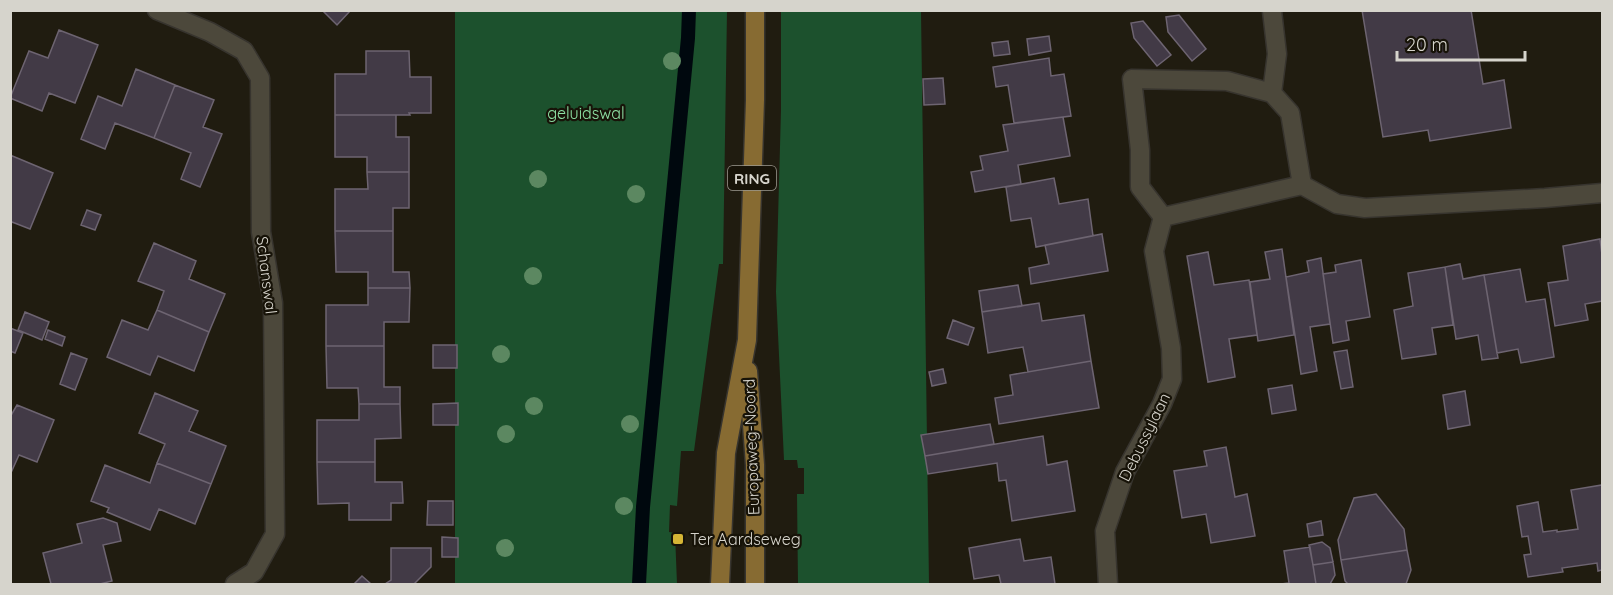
<svg xmlns="http://www.w3.org/2000/svg" width="1613" height="595" font-family="Quicksand,sans-serif">
	<style>
		.green { fill: #1c512d }
		.lines { fill: none; stroke-linecap: round; stroke-linejoin: round }
		.stream { stroke: #00080e; stroke-width: 14 }
		.building { fill: #423a46; stroke: #6d6471; stroke-width: 1.5 }
		.minor-casing { stroke: #37342e; stroke-width: 21 }
		.major-casing { stroke: #37342e; stroke-width: 21 }
		.minor { stroke: #4c483b; stroke-width: 18 }
		.major { stroke: #876b32; stroke-width: 18 }
		.tree { fill: #5c8861 }
		.poi-dot { fill: #d5b535; stroke: #171308; stroke-width: 2 }
		.labels { text-anchor: middle; dominant-baseline: central; stroke-width: 4.5; stroke-linejoin: round; paint-order: stroke }
		.shield { fill: #171308; stroke: #9d9a91; stroke-width: 1.5 }
		.shield-label { font-size: 15px; font-weight: bold; fill: #d6d4cc }
		.park-label { font-size: 16px; fill: #8de1a4; stroke: #171308 }
		.street-label { font-size: 16px; fill: #d6d4cc; stroke: #171308 }
		.poi-label { font-size: 16px; fill: #d6d4cc; stroke: #171308; text-anchor: start }
	</style>
	<rect width="100%" height="100%" fill="#201c10"/>
	<path class="green" d="M455 11H727L723 264H719L694 451H681L677 506 670 505 669 532 675 533 677 584H455Z
		M781 11H921L929 584H798L797 494H804V468H798L797 460H784L776 292 781 110Z"/>
	<g class="lines">
		<path class="stream" d="M639 584 643 507 688 38 689 10"/>
	</g>
	<path class="building" d="M322 10H351L337 25Z
		M1362 10H1471L1483 84 1504 80 1511 128 1430 141 1428 130 1383 137Z
		M1179 15 1206 49 1192 61 1168 32 1166 17Z
		M1143 21 1171 55 1157 66 1134 38 1131 23Z
		M59 30 98 45 75 103 49 93 42 111 10 98 29 51 48 58Z
		M1049 36 1051 51 1029 55 1027 39Z
		M1008 41 1010 54 994 56 992 43Z
		M366 51H409L410 77H431V113H409L410 115H335V74H366Z
		M1049 58 1051 76 1064 74 1071 116 1014 123 1008 85 996 87 993 67Z
		M136 69 175 85 154 138 115 123 105 149 81 139 98 96 122 106Z
		M943 78 945 104 924 105 923 79Z
		M175 85 214 100 203 127 222 134 200 187 181 179 191 153 154 138Z
		M335 115H396V137H409V172H367V157H335Z
		M1063 117 1070 156 1018 165 1021 184 975 192 971 172 983 170 980 156 1008 151 1003 125Z
		M10 155 53 173 30 229 12 222 10 226Z
		M367 172H409V208H393V231H335V189H368Z
		M1054 178 1059 204 1088 199 1093 236 1036 247 1031 218 1011 221 1006 187Z
		M87 210 101 215 95 230 81 225Z
		M335 231H393V272H409L410 288H368V272H336Z
		M1102 234 1108 271 1031 284 1029 268 1049 264 1045 245Z
		M1600 239 1602 255V301L1585 304 1588 320 1555 326 1548 283 1568 280 1563 246Z
		M154 243 196 261 189 279 225 294 209 332 157 310 164 291 138 281Z
		M1282 249 1294 335 1258 341 1250 282 1270 279 1265 252Z
		M1208 252 1214 285 1249 280 1257 335 1229 339 1235 377 1208 382 1187 256Z
		M1321 258 1330 324 1310 327 1317 371 1301 374 1286 277 1309 272 1307 261Z
		M1361 260 1370 317 1346 321 1349 340 1333 343 1323 274 1336 272 1335 265Z
		M1460 264 1463 279 1484 275 1498 358 1482 360 1478 335 1456 339 1445 267Z
		M1445 267 1453 325 1432 328 1436 354 1402 359 1394 310 1413 306 1408 273Z
		M1520 269 1526 302 1545 299 1554 357 1521 363 1518 349 1497 353 1484 275Z
		M1018 285 1022 306 982 312 979 291Z
		M368 288H410L409 322H384V346H326V305H368Z
		M1039 303 1042 321 1084 315 1091 361 1028 372 1023 347 988 353 982 312Z
		M157 310 209 332 194 371 158 356 150 375 107 357 122 320 148 330Z
		M25 312 49 322 42 340 18 330Z
		M953 320 974 328 968 345 947 338Z
		M10 328 23 333 15 353 10 351Z
		M48 330 65 337 62 346 45 339Z
		M433 345H457V368H433Z
		M326 346H384V387H400V404H359L358 388H327Z
		M1347 350 1353 387 1341 389 1334 352Z
		M71 353 87 359 75 390 60 384Z
		M1091 361 1099 408 999 424 995 398 1013 395 1010 375Z
		M943 369 946 383 932 386 929 372Z
		M1292 385 1296 410 1272 414 1268 389Z
		M1465 391 1470 425 1448 429 1443 395Z
		M155 393 198 411 189 431 226 446 211 484 157 463 165 444 139 433Z
		M458 403V425H433V404Z
		M359 404H400L401 438 375 439V462H317V420H359Z
		M17 405 54 420 37 462 19 455 10 475V417Z
		M990 424 994 444 925 456 921 435Z
		M1043 436 1047 465 1067 461 1075 511 1012 521 1006 480 999 481 997 463 928 474 925 456Z
		M1226 447 1235 497 1247 494 1255 536 1211 543 1206 514 1182 518 1174 471 1207 466 1204 451Z
		M317 462H375V482H402L403 503H391V520H349V503L318 504Z
		M157 463 211 484 195 524 159 509 150 530 107 512 109 508 91 501 105 465 150 483Z
		M1602 485V570L1598 571 1597 563 1562 568 1563 572 1528 577 1524 555 1531 554 1528 536 1522 537 1517 506 1538 502 1543 532 1557 530V532L1578 529 1571 490Z
		M1376 494 1404 529 1407 550 1341 560 1338 540 1354 498Z
		M428 501H453V525H427Z
		M103 518 117 523 121 541 103 545 112 581 100 584H51L43 553 82 543 77 524Z
		M1321 521 1323 535 1309 537 1307 524Z
		M442 537 458 538V557H442Z
		M1020 539 1024 561 1051 557 1055 584H1001L999 575 974 579 969 548Z
		M1322 542 1330 548 1333 562 1313 565 1309 545Z
		M1310 547 1316 584H1281L1289 583 1284 551Z
		M391 548H431V567L414 584H385L391 580Z
		M1407 550 1411 570 1406 584H1348L1345 581 1341 560Z
		M1333 562 1335 575 1330 584H1316L1313 565Z
		M362 576 371 584H354Z"/>
	<g class="lines">
		<g class="minor-casing">
			<path id="minor" d="M157 10 210 32 244 51 260 78 261 232 273 303 275 534 254 572 235 584
				M1272 11 1277 54 1272 93 1290 113 1302 185
				M1163 217 1302 185 1337 204 1365 208 1545 198 1602 193
				M1108 584 1105 531 1125 472 1162 404 1172 379 1171 348 1154 251 1163 217 1140 187V150L1132 79 1227 81 1272 93"/>
		</g>
		<g class="major-casing">
			<path id="major" d="M748 371 755 465V584
				M720 584 726 453 747 340 755 100V10"/>
		</g>
		<use href="#minor" class="minor"/>
		<use href="#major" class="major"/>
	</g>
	<g class="tree">
		<circle cx="672" cy="61" r="9"/>
		<circle cx="538" cy="179" r="9"/>
		<circle cx="636" cy="194" r="9"/>
		<circle cx="533" cy="276" r="9"/>
		<circle cx="501" cy="354" r="9"/>
		<circle cx="534" cy="406" r="9"/>
		<circle cx="630" cy="424" r="9"/>
		<circle cx="506" cy="434" r="9"/>
		<circle cx="624" cy="506" r="9"/>
		<circle cx="505" cy="548" r="9"/>
	</g>
	<rect class="poi-dot" x="672" y="533" width="12" height="12" rx="3"/>
	<g class="labels">
		<rect class="shield" x="728" y="166" width="48" height="24" rx="4.5"/>
		<g class="shield-label">
			<text x="752" y="178">RING</text>
		</g>
		<g class="park-label">
			<text x="586" y="113">geluidswal</text>
		</g>
		<g class="street-label">
			<text transform="translate(267 275) rotate(83)">Schanswal</text>
			<text transform="translate(1144 437) rotate(-64)">Debussylaan</text>
			<text transform="translate(751 447) rotate(-92)">Europaweg-Noord</text>
		</g>
		<g class="poi-label">
			<text x="690" y="539">Ter Aardseweg</text>
		</g>
	</g>
	<rect width="1613" height="595" fill="none" stroke="#d6d4cc" stroke-width="24"/>
	<path d="M1397 51v9h128v-9" fill="none" stroke="#d6d4cc" stroke-width="3"/>
	<text x="1406" y="51" font-size="18" fill="#d6d4cc" stroke="#171308" stroke-width="4.5" paint-order="stroke">20 m</text>
</svg>
